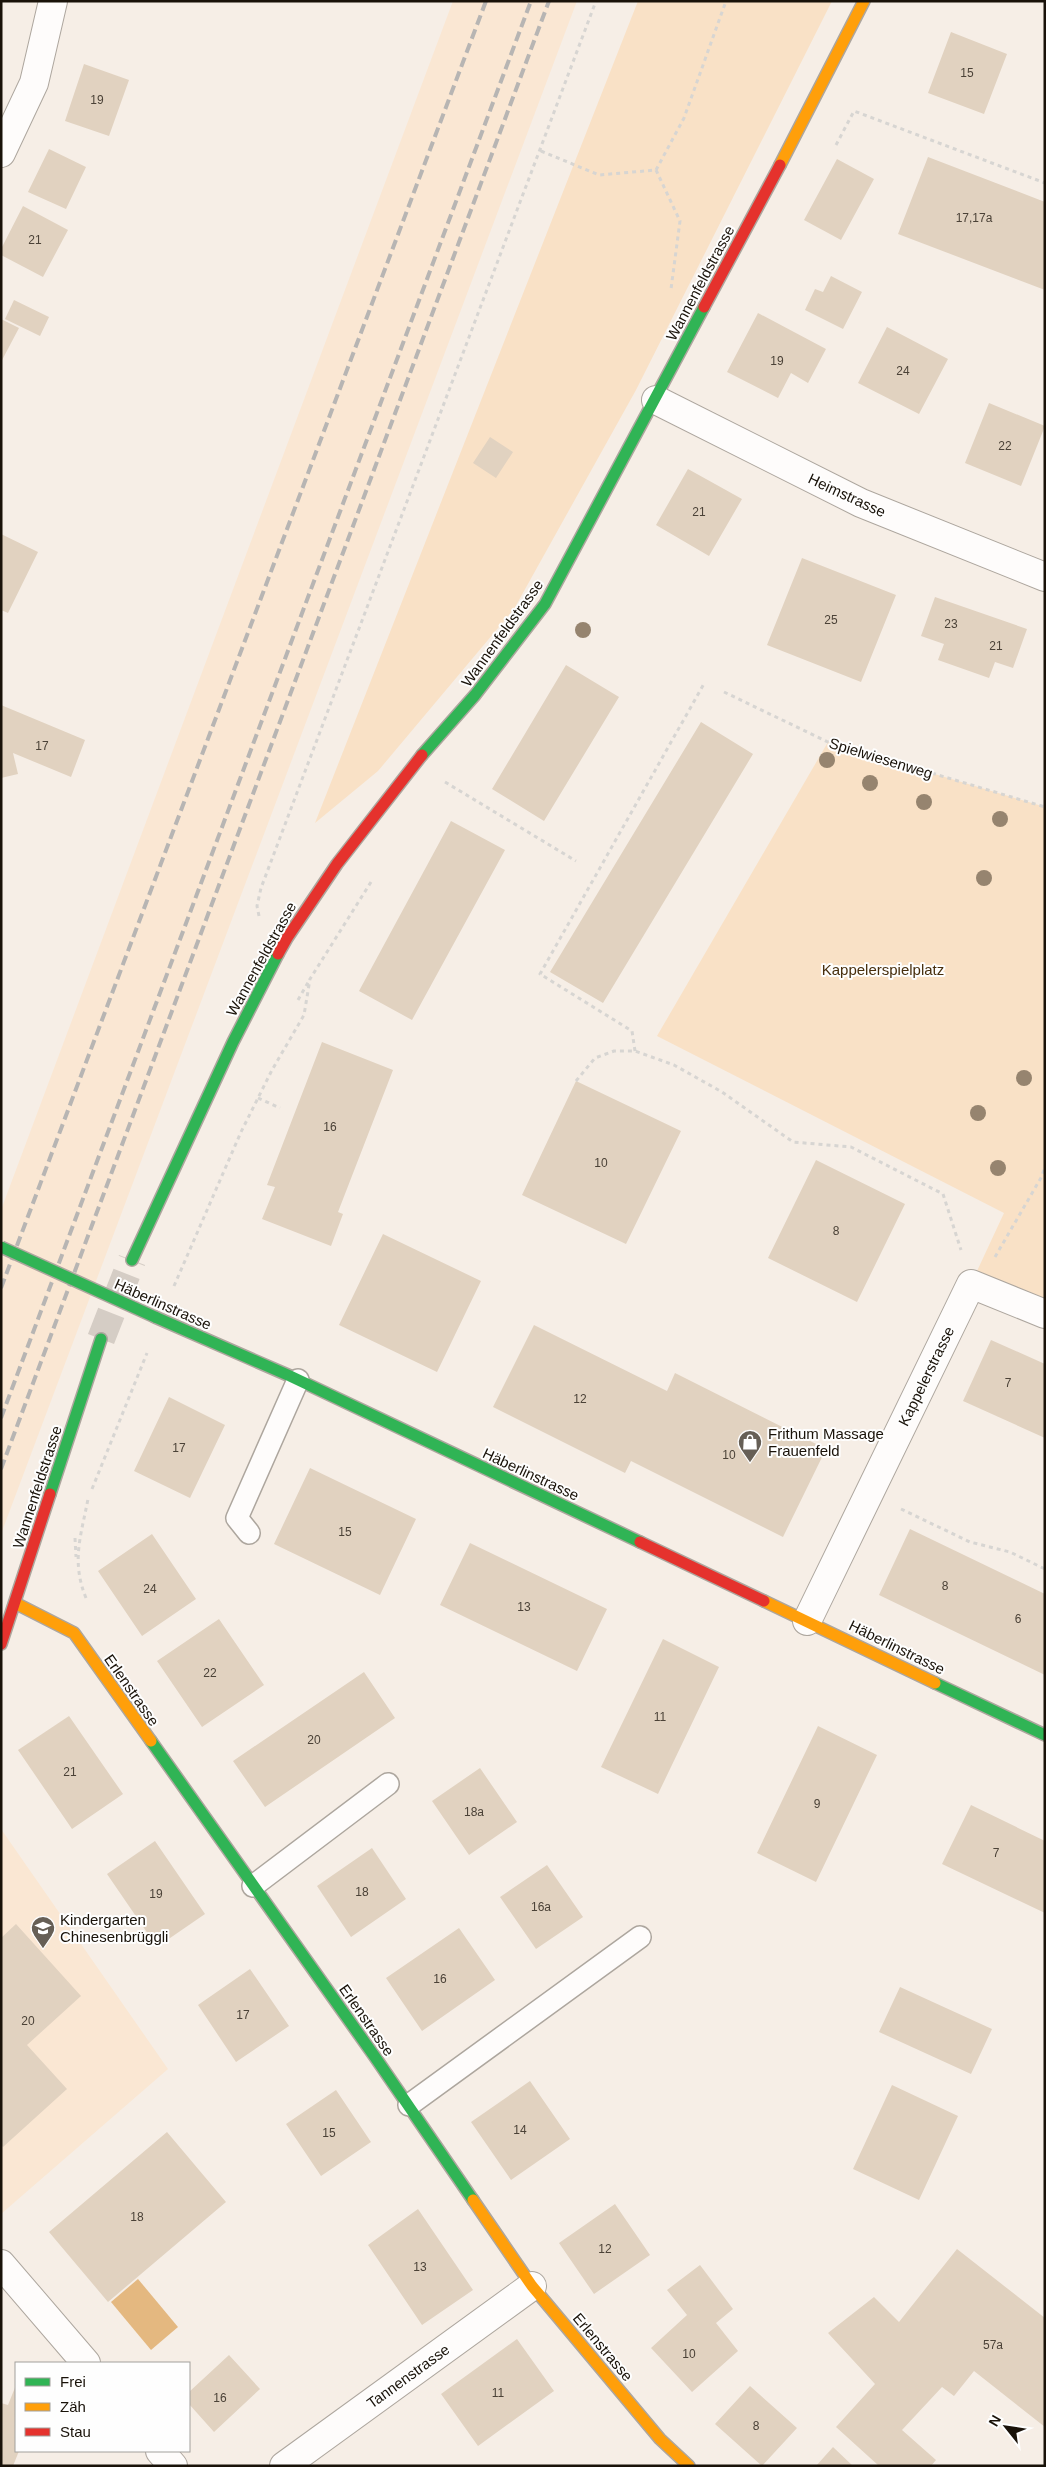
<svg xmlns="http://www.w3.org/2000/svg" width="1046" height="2467" font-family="Arial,sans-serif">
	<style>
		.built { fill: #fae7d3 }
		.green { fill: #f9e1c6 }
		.water { fill: #e4b880 }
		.building { fill: #e1d2c0 }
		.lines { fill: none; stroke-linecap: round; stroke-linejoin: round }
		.secondary-tunnel { stroke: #d5cdc5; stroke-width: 28; stroke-dasharray: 28 14; stroke-linecap: butt }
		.lane-casing { stroke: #ada69e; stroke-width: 24 }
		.street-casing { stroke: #ada69e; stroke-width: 30 }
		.fast-casing { stroke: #ada69e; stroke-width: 14 }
		.slow-casing { stroke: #ada69e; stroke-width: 14 }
		.jam-casing { stroke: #ada69e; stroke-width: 14 }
		.path { stroke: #d7d5d2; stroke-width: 3; stroke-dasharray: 4 4; stroke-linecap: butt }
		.lane { stroke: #fefcfb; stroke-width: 21 }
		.street { stroke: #fefcfb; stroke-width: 28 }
		.fast { stroke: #30b455; stroke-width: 11 }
		.slow { stroke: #ff9f0a; stroke-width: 11 }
		.jam { stroke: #e5322d; stroke-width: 11 }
		.rail { stroke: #b7b5b3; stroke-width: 4; stroke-dasharray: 10 5; stroke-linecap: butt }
		.fast-bridge-casing { stroke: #ada69e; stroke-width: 14; stroke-linecap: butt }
		.fast-bridge { stroke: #30b455; stroke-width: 11 }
		.tree { fill: #96846f }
		.labels { text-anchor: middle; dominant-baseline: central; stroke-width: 4; stroke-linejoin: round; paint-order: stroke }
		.number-label { font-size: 12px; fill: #4b4237 }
		.street-label { font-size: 15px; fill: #191209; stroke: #fefefe }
		.park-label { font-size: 15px; fill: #472e0d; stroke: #fefefe }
		.poi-label { font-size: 15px; fill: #191209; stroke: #fefefe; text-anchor: start }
	</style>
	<rect width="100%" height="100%" fill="#f6eee6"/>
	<path class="built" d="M453 1H577L1 1534V1210Z
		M1 1829 168 2069 1 2214Z"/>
	<path class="green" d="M638 1H832L636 390 514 609 378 771 315 823Z
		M828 742 1045 807V1314L971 1284 1004 1213 657 1036Z"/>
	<path class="water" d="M138 2279 178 2327 151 2350 111 2302Z"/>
	<path class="building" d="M951 32 1007 54 984 114 928 93Z
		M84 64 129 80 109 136 65 121Z
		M49 149 86 167 66 209 28 192Z
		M928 157 1045 202V290L898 234Z
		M837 159 874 179 841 240 804 220Z
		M23 206 68 230 43 277 1 255V249Z
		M831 276 862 292 843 329 805 310 815 289 823 292Z
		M14 300 49 317 40 336 5 319Z
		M758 313 826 349 808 383 791 373 778 398 727 372Z
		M1 319 19 328 1 362Z
		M887 327 948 359 919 414 858 383Z
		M989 403 1045 426 1021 486 965 463Z
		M490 437 513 452 496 478 473 463Z
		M688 469 742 499 709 556 656 525Z
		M1 534 38 552 8 613 1 610Z
		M802 558 896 595 861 682 767 645Z
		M935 597 1027 629 1013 668 995 662 989 678 938 660 944 644 921 636Z
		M566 665 619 697 544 821 492 789Z
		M1 705 85 740 71 777 13 753 18 774 1 778Z
		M701 722 753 754 603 1003 550 972Z
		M451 821 505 850 412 1020 359 991Z
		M322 1042 393 1070 338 1212 343 1214 331 1246 262 1219 275 1187 267 1185Z
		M576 1081 681 1131 626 1244 522 1195Z
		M816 1160 905 1204 857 1302 768 1258Z
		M383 1234 481 1281 437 1372 339 1325Z
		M534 1325 667 1391 675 1373 826 1449 783 1537 631 1461 625 1473 493 1407Z
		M991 1340 1045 1364V1438L963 1401Z
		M169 1397 225 1425 190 1498 134 1471Z
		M310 1468 416 1519 380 1595 274 1544Z
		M910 1529 1045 1594V1675L879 1595Z
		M152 1534 196 1599 142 1636 98 1571Z
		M470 1543 607 1609 577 1671 440 1605Z
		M219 1619 264 1685 202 1727 157 1661Z
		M663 1639 719 1667 658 1794 601 1767Z
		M364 1672 395 1718 265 1807 233 1761Z
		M69 1716 123 1794 72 1829 18 1750Z
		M818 1726 877 1755 816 1882 757 1853Z
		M480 1768 517 1822 469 1855 432 1801Z
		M971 1805 1045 1841V1913L942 1864Z
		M155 1841 205 1914 157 1947 107 1874Z
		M372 1848 406 1899 351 1937 317 1886Z
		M547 1865 583 1917 536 1949 500 1897Z
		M16 1924 81 1996 27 2045 67 2089 3 2147 1 2145V1938Z
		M459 1928 495 1980 422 2031 386 1978Z
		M250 1969 289 2026 236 2062 198 2005Z
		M900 1987 992 2029 971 2074 879 2032Z
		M530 2081 570 2139 511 2180 471 2122Z
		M892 2085 958 2116 919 2200 853 2169Z
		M336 2090 371 2142 321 2176 286 2124Z
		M167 2132 226 2202 108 2302 49 2232Z
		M615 2204 650 2255 594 2294 559 2243Z
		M418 2209 473 2290 422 2325 368 2245Z
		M957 2249 1045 2318V2427L974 2371 954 2396 942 2387 902 2430 936 2460 931 2466H879L836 2427 875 2384 828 2333 874 2297 899 2322Z
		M700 2265 733 2309 716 2323 738 2351 692 2392 651 2348 687 2315 667 2290Z
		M517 2339 554 2391 478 2446 441 2394Z
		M229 2355 260 2389 214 2432 189 2404V2392Z
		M16 2385V2451H19L13 2466H1V2403L8 2405Z
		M750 2386 797 2428 762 2466 715 2424Z
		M833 2447 853 2466H816Z"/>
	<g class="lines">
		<path class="secondary-tunnel" d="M101 1339 132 1260"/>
		<g class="lane-casing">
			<path id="lane" d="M249 1533 237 1518 298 1380
				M253 1886 388 1784
				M409 2105 640 1937"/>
		</g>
		<g class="street-casing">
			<path id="street" d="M1 153 34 83 53 1
				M656 400 861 503 1045 577
				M807 1621 971 1284 1045 1314
				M1 2264 86 2363
				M160 2451 173 2466
				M284 2466 532 2286"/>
		</g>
		<g class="fast-casing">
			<path id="fast" d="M422 755 475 695 545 604 704 307
				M132 1260 233 1042 278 954
				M155 1317 290 1376 640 1542
				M50 1494 101 1339
				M935 1683 1045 1735
				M151 1741 375 2057 473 2200"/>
		</g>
		<g class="slow-casing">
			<path id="slow" d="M780 165 864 1
				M764 1601 935 1683
				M15 1603 74 1633 151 1741
				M473 2200 532 2286 660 2439 689 2466"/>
		</g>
		<g class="jam-casing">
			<path id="jam" d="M704 307 780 165
				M278 954 287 938 337 864 422 755
				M640 1542 764 1601
				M1 1644 50 1494"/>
		</g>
		<path class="path" d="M836 145 854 111 1045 183
			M541 151 599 175 656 170 684 118 726 1
			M656 170 680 221 671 289
			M724 692 828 742 1045 807
			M445 782 576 861
			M259 916 257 906 261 888 596 1
			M298 1000 310 979
			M635 1051 632 1031 540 974 705 682
			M576 1081 595 1058 614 1051H635L674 1065 722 1092 793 1142 851 1147 943 1194 961 1250
			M258 1098 280 1108
			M995 1257 1042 1176 1045 1166
			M174 1286 241 1132 272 1070 304 1015 310 979 371 882
			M92 1489 147 1353
			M901 1509 970 1542 1010 1552 1045 1569
			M75 1538 76 1557
			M86 1598C71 1561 81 1536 88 1499"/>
		<use href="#lane" class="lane"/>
		<use href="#street" class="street"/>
		<use href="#fast" class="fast"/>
		<use href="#slow" class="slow"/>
		<use href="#jam" class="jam"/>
		<path class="rail" d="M1 1288 486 1
			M1 1418 531 1
			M1 1469 549 1"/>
		<g class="fast-bridge-casing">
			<path id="fast-bridge" d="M1 1247 155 1317"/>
		</g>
		<use href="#fast-bridge" class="fast-bridge"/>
	</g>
	<g class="tree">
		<circle cx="583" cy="630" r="8"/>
		<circle cx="827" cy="760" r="8"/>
		<circle cx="870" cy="783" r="8"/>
		<circle cx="924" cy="802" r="8"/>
		<circle cx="1000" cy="819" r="8"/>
		<circle cx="984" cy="878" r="8"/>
		<circle cx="1024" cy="1078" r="8"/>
		<circle cx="978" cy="1113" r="8"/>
		<circle cx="998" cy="1168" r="8"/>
	</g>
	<defs>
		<g id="shop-pin" transform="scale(1.25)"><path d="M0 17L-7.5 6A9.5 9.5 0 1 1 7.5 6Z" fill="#665f56" stroke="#fefefe"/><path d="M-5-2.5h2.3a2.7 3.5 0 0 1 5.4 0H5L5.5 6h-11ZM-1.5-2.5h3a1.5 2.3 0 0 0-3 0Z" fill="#fff"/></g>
		<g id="school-pin" transform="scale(1.25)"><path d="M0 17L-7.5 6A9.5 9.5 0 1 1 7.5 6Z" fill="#665f56" stroke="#fefefe"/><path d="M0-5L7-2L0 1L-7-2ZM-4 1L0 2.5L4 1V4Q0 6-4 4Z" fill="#fff"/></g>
	</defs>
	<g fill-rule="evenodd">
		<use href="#shop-pin" x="750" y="1442"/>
		<use href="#school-pin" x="43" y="1928"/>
	</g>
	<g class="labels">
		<g class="number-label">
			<text x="967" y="73">15</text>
			<text x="97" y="100">19</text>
			<text x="974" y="218">17,17a</text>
			<text x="35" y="240">21</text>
			<text x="777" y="361">19</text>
			<text x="903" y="371">24</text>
			<text x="1005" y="446">22</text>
			<text x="699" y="512">21</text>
			<text x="831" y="620">25</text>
			<text x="951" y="624">23</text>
			<text x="996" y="646">21</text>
			<text x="42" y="746">17</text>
			<text x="330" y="1127">16</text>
			<text x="601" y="1163">10</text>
			<text x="836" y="1231">8</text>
			<text x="1008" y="1383">7</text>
			<text x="580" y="1399">12</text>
			<text x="179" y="1448">17</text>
			<text x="729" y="1455">10</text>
			<text x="345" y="1532">15</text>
			<text x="945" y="1586">8</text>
			<text x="150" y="1589">24</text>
			<text x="524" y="1607">13</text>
			<text x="1018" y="1619">6</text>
			<text x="210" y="1673">22</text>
			<text x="660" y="1717">11</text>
			<text x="314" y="1740">20</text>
			<text x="70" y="1772">21</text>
			<text x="817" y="1804">9</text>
			<text x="474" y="1812">18a</text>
			<text x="996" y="1853">7</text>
			<text x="362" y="1892">18</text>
			<text x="156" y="1894">19</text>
			<text x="541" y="1907">16a</text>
			<text x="440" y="1979">16</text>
			<text x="243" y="2015">17</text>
			<text x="28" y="2021">20</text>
			<text x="520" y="2130">14</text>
			<text x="329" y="2133">15</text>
			<text x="137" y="2217">18</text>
			<text x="605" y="2249">12</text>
			<text x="420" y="2267">13</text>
			<text x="993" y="2345">57a</text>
			<text x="689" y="2354">10</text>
			<text x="498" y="2393">11</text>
			<text x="220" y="2398">16</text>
			<text x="756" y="2426">8</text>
		</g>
		<g class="street-label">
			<text transform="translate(700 283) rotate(-62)">Wannenfeldstrasse</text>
			<text transform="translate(847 495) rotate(25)">Heimstrasse</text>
			<text transform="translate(502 633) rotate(-54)">Wannenfeldstrasse</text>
			<text transform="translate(881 758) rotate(17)">Spielwiesenweg</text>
			<text transform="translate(261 959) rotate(-61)">Wannenfeldstrasse</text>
			<text transform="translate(163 1304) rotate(24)">Häberlinstrasse</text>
			<text transform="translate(926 1376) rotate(-64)">Kappelerstrasse</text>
			<text transform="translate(531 1474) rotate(25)">Häberlinstrasse</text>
			<text transform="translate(37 1487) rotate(-72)">Wannenfeldstrasse</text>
			<text transform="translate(897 1647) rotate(26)">Häberlinstrasse</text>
			<text transform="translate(132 1690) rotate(55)">Erlenstrasse</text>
			<text transform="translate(367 2020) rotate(55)">Erlenstrasse</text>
			<text transform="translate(603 2347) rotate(50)">Erlenstrasse</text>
			<text transform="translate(408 2376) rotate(-36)">Tannenstrasse</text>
		</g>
		<g class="park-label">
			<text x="883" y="969">Kappelerspielplatz</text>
		</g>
		<g class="poi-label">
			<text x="768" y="1433">Frithum Massage<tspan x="768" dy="17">Frauenfeld</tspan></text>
			<text x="60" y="1919">Kindergarten<tspan x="60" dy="17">Chinesenbrüggli</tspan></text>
		</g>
	</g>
	<rect width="1046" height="2467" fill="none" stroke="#191209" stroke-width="5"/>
	<rect x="15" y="2362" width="175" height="90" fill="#fefefe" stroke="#a2a09c"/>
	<rect x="25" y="2378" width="25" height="8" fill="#30b455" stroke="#a2a09c"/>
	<text x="60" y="2387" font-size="15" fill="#191209">Frei</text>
	<rect x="25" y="2403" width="25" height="8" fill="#ff9f0a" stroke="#a2a09c"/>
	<text x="60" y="2412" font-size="15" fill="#191209">Zäh</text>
	<rect x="25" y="2428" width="25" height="8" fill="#e5322d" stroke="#a2a09c"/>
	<text x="60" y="2437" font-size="15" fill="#191209">Stau</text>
	<g transform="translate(1006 2427) rotate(300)" stroke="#fefefe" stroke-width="4" paint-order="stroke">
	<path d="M0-4L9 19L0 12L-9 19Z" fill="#191209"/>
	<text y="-8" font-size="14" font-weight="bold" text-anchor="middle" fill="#191209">N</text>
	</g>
</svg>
